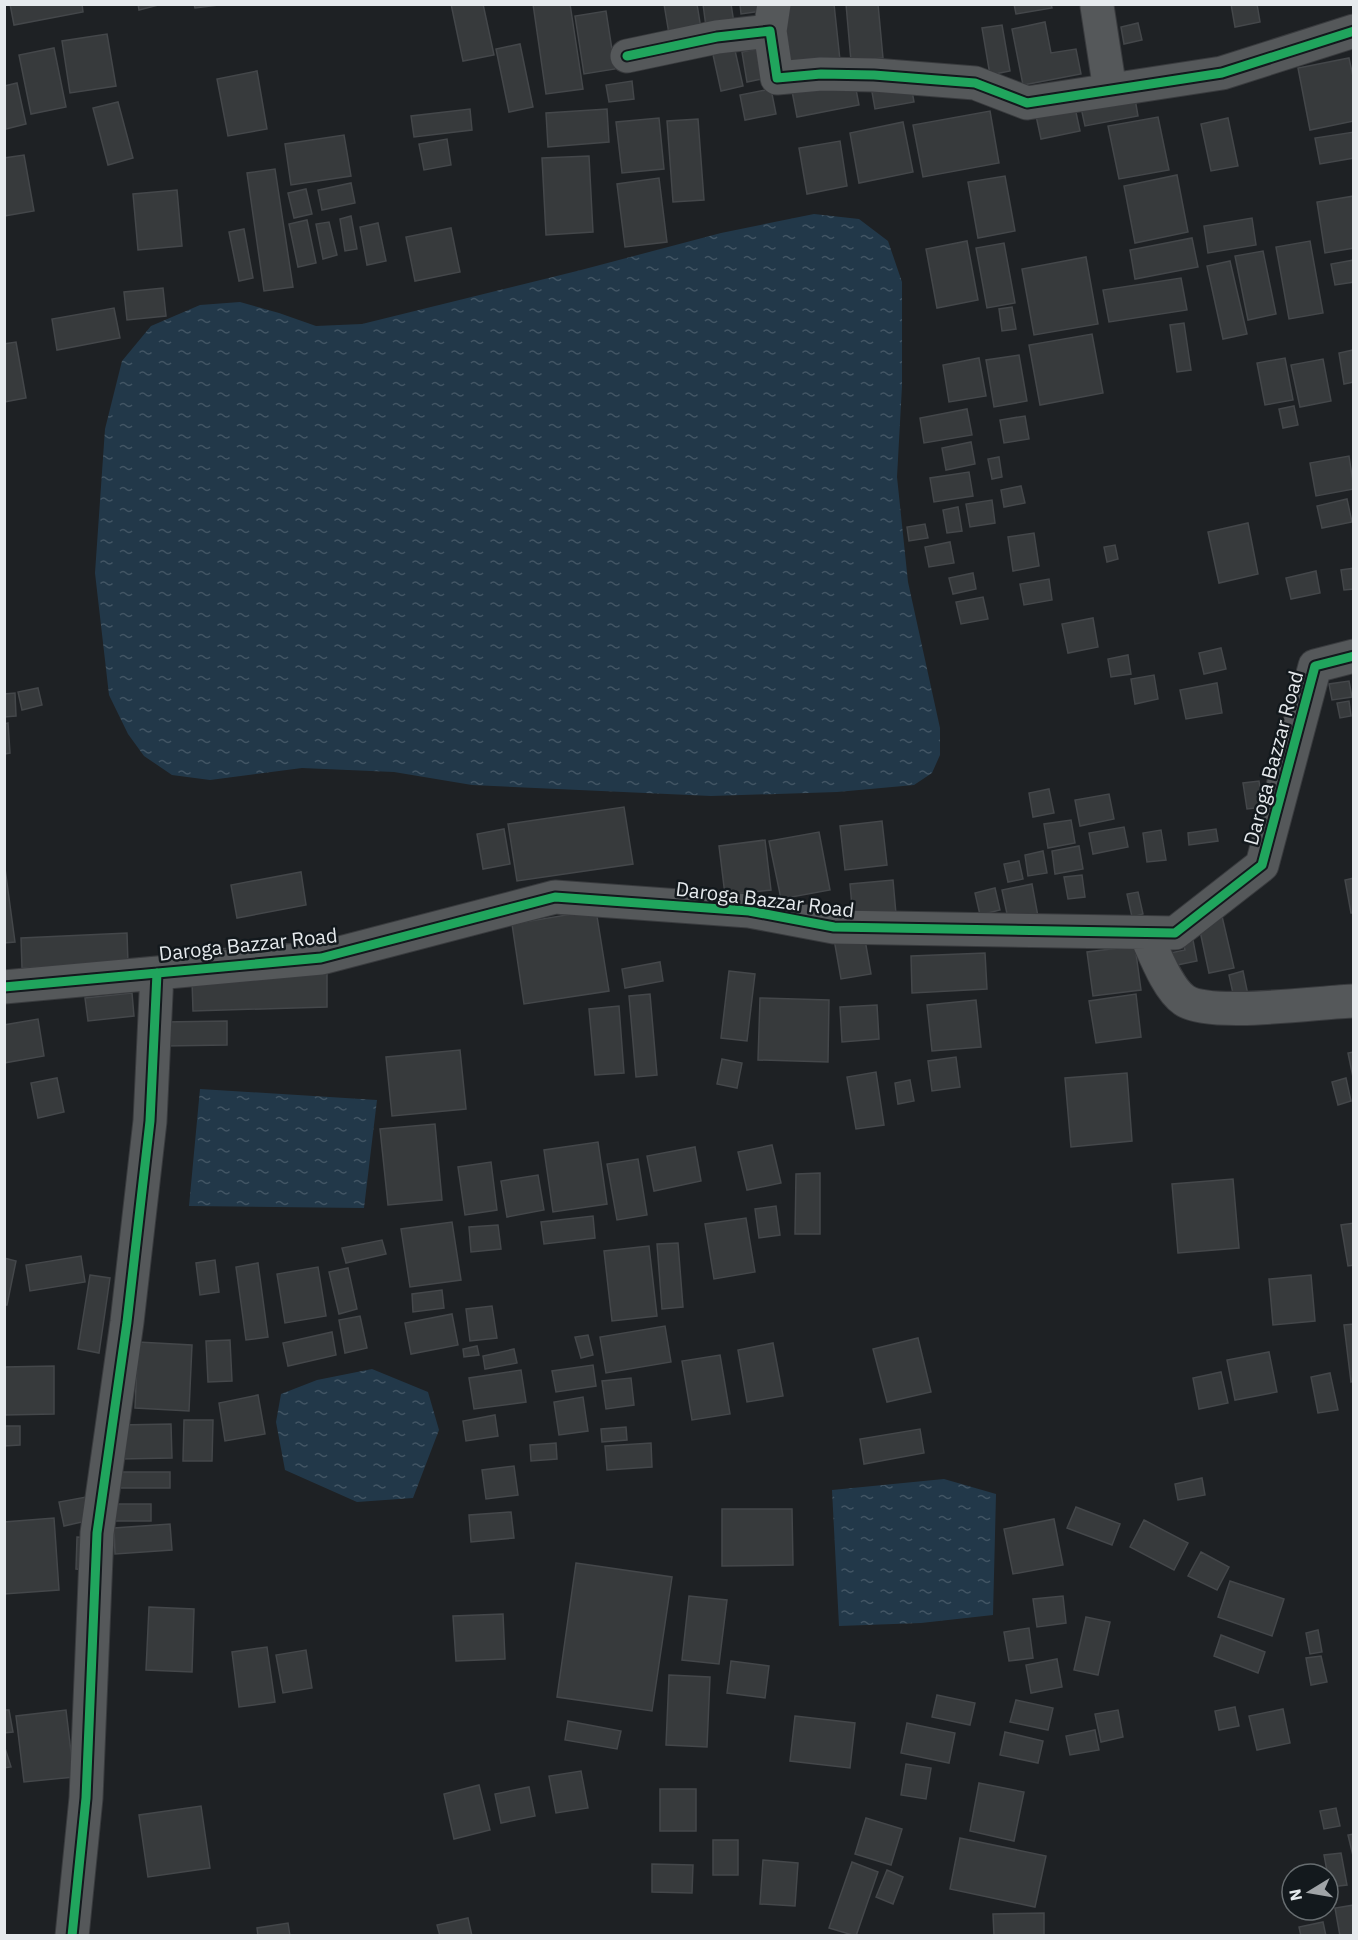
<svg xmlns="http://www.w3.org/2000/svg" width="1358" height="1940" font-family="'IBM Plex Sans',sans-serif">
	<style>
		.water { fill: url(#water-ripples) }
		.building { fill: #373a3c; stroke: #44474a; stroke-width: 1.5 }
		.lines { fill: none; stroke-linecap: round; stroke-linejoin: round }
		.minor-casing { stroke: #393b3e; stroke-width: 35 }
		.minor { stroke: #55585a; stroke-width: 33 }
		.cycleway-casing { stroke: #13191d; stroke-width: 13 }
		.cycleway { stroke: #20a55d; stroke-width: 9 }
		.labels { text-anchor: middle; dominant-baseline: central; stroke-width: 5; stroke-linejoin: round; paint-order: stroke }
		.street-label { font-size: 20px; fill: #e6eaed; stroke: #13191d }
	</style>
	<defs>
		<pattern id="water-ripples" width="26" height="14" patternUnits="userSpaceOnUse" patternTransform="scale(1.5)"><rect width="26" height="14" fill="#223849"/><path d="M2 4q2-2 4 0t4 0M15 11q2-2 4 0t4 0" fill="none" stroke="#425564"/></pattern>
	</defs>
	<rect width="100%" height="100%" fill="#1e2124"/>
	<path class="water" d="M814 214 859 219 888 241 902 282V386L897 477 908 582 940 728V755L932 773 914 785 837 792 711 796 472 785 394 772 302 768 210 780 172 775 144 756 128 734 109 695 95 573 105 429 122 361 151 326 200 305 240 302 279 313 316 326 362 324 581 270 721 233Z
		M200 1089 377 1100 364 1208 189 1206Z
		M372 1369 428 1392 439 1430 413 1498 357 1502 285 1470 276 1422 281 1394 317 1380Z
		M944 1479 996 1494 993 1615 921 1623 839 1626 832 1490Z"/>
	<path class="building" d="M10 4H82L83 12 14 25Z
		M138 4H162L139 10Z
		M194 4H227L195 8Z
		M451 4H483L494 55 463 61Z
		M533 4H570L583 89 546 94Z
		M664 4H697L701 29 669 34Z
		M703 4H731L734 23 706 27Z
		M740 4H769L770 10 741 14Z
		M783 4H834L840 60 790 65Z
		M846 4H878L883 58 851 61Z
		M1014 4H1051L1052 8 1016 14Z
		M1231 4H1257L1260 22 1235 27Z
		M606 11 615 69 584 74 575 16Z
		M1045 22 1051 53 1076 49 1081 74 1023 85 1012 29Z
		M1138 23 1142 40 1124 44 1121 27Z
		M1002 25 1010 71 990 75 982 28Z
		M107 34 116 86 70 93 62 41Z
		M520 44 533 107 509 112 496 49Z
		M734 46 743 86 721 91 712 50Z
		M54 48 66 107 31 114 19 55Z
		M761 48 767 78 747 82 742 52Z
		M1349 58 1354 81V121L1310 130 1298 68Z
		M257 71 267 129 228 136 217 79Z
		M854 79 859 105 797 117 792 91Z
		M632 81 634 99 609 102 606 85Z
		M17 83 26 124 6 129 4 86Z
		M911 85 914 102 875 109 872 92Z
		M771 89 776 114 745 120 740 95Z
		M1134 93 1138 116 1085 126 1080 103Z
		M118 102 133 158 108 165 93 108Z
		M1074 103 1080 131 1041 139 1035 111Z
		M470 109 472 130 414 137 411 116Z
		M607 109 609 142 548 147 546 113Z
		M990 111 999 163 923 177 913 125Z
		M1158 117 1169 170 1119 179 1108 126Z
		M659 118 664 169 622 173 616 122Z
		M1228 118 1238 166 1211 171 1201 124Z
		M698 119 704 200 673 202 667 121Z
		M903 122 913 172 859 183 850 133Z
		M1354 132V158L1320 164 1315 138Z
		M344 135 351 176 291 185 285 144Z
		M447 139 451 165 424 170 419 144Z
		M840 141 847 186 807 194 799 148Z
		M24 155 34 211 4 216V158Z
		M589 156 593 232 546 235 542 158Z
		M275 169 293 287 264 291 247 173Z
		M1177 175 1188 232 1135 243 1124 186Z
		M1005 176 1015 231 978 238 968 182Z
		M659 178 667 242 625 247 617 184Z
		M351 183 355 203 322 210 318 190Z
		M306 189 312 214 294 218 288 193Z
		M177 190 182 246 138 250 133 194Z
		M1354 196V248L1325 253 1317 202Z
		M351 216 357 249 345 251 340 219Z
		M1252 218 1256 245 1208 253 1204 226Z
		M307 220 316 263 298 267 289 224Z
		M329 222 337 255 323 259 316 224Z
		M378 223 386 261 367 265 360 227Z
		M451 228 460 272 415 281 406 237Z
		M244 229 253 278 239 281 229 232Z
		M1192 238 1198 267 1135 279 1130 250Z
		M967 241 978 300 937 308 926 249Z
		M1310 241 1323 313 1289 319 1276 247Z
		M1004 243 1015 303 987 308 976 248Z
		M1263 251 1276 314 1248 320 1235 256Z
		M1086 257 1098 324 1034 335 1022 269Z
		M1354 260V282L1335 285 1331 264Z
		M1230 261 1247 334 1223 339 1207 266Z
		M1181 278 1187 310 1109 322 1103 290Z
		M163 288 166 316 127 320 124 292Z
		M1012 307 1016 329 1002 331 999 309Z
		M114 308 120 338 57 350 52 319Z
		M1184 323 1191 370 1177 372 1170 325Z
		M1092 334 1103 393 1040 405 1029 345Z
		M16 342 26 398 4 402V344Z
		M1353 350 1354 382 1344 384 1339 353Z
		M1019 355 1027 401 994 407 986 360Z
		M979 358 986 396 949 402 943 365Z
		M1285 358 1293 400 1265 405 1257 363Z
		M1323 359 1331 401 1300 407 1291 365Z
		M1294 406 1298 425 1283 428 1279 409Z
		M967 409 972 435 924 443 920 418Z
		M1025 416 1029 439 1004 443 1000 420Z
		M971 442 975 464 946 470 942 448Z
		M1349 456 1354 489 1316 496 1310 463Z
		M999 457 1002 477 992 479 988 459Z
		M969 472 973 496 934 502 930 478Z
		M1021 486 1025 503 1004 507 1001 490Z
		M1347 499 1352 522 1322 528 1317 506Z
		M992 500 995 523 970 527 966 504Z
		M958 507 962 531 947 533 943 510Z
		M1248 523 1258 574 1219 583 1208 532Z
		M925 524 928 538 909 541 907 527Z
		M1034 533 1039 566 1013 571 1008 537Z
		M950 542 954 563 929 567 925 547Z
		M1115 545 1118 559 1107 562 1104 547Z
		M1354 568V589L1344 590 1341 570Z
		M1316 571 1320 593 1291 599 1286 578Z
		M973 573 976 589 953 594 949 578Z
		M1049 579 1052 600 1024 605 1020 584Z
		M983 597 988 619 961 624 956 602Z
		M1093 618 1098 647 1068 653 1062 624Z
		M1221 648 1226 669 1204 674 1199 653Z
		M1128 655 1131 674 1111 677 1108 659Z
		M1154 675 1158 699 1135 704 1131 679Z
		M1349 681 1352 697 1332 700 1329 684Z
		M1217 683 1222 713 1186 719 1180 690Z
		M38 688 42 705 22 710 18 692Z
		M15 693 16 716 4 717V694Z
		M1349 701 1351 716 1340 718 1337 703Z
		M8 723 10 753 4 754V724Z
		M1259 781 1263 807 1247 809 1243 783Z
		M1049 789 1054 813 1033 817 1029 793Z
		M1109 794 1114 819 1080 826 1075 800Z
		M624 807 633 864 517 881 508 824Z
		M1071 820 1075 843 1048 848 1044 824Z
		M882 821 887 865 845 870 840 826Z
		M1124 827 1128 847 1093 854 1089 833Z
		M504 829 510 864 483 869 477 834Z
		M1216 829 1218 841 1189 845 1188 833Z
		M1161 830 1166 860 1147 862 1143 833Z
		M819 832 830 890 781 899 769 841Z
		M765 840 771 890 725 895 719 846Z
		M1079 846 1083 869 1055 874 1052 851Z
		M1043 851 1047 873 1028 876 1025 855Z
		M4 861 15 942 4 943Z
		M1019 861 1023 879 1008 882 1004 864Z
		M301 872 306 905 237 918 231 885Z
		M1082 875 1085 897 1068 899 1064 877Z
		M1354 878V913H1351L1345 880Z
		M893 880 896 914 853 918 850 884Z
		M1032 884 1039 922 1010 928 1002 890Z
		M995 888 1000 910 980 915 975 893Z
		M1138 892 1143 914 1132 917 1127 894Z
		M596 910 609 991 524 1004 512 924Z
		M1221 912 1234 968 1209 973 1197 917Z
		M127 933 128 963 22 968 21 938Z
		M864 934 871 974 841 979 834 939Z
		M1192 935 1197 961 1172 966 1170 953 1185 950 1182 937Z
		M327 941V1007L193 1011 191 951Z
		M1135 946 1141 990 1093 996 1087 952Z
		M985 953 987 989 912 993 911 956Z
		M660 962 663 981 625 988 622 969Z
		M729 971 755 974 747 1041 721 1038Z
		M1243 971 1248 995 1234 998 1229 975Z
		M132 993 134 1016 88 1021 85 998Z
		M650 994 657 1075 636 1077 629 996Z
		M1136 994 1141 1037 1096 1043 1089 1001Z
		M760 998 829 1000 828 1062 758 1060Z
		M976 1000 981 1047 932 1051 927 1005Z
		M877 1005 879 1039 842 1042 840 1007Z
		M619 1006 624 1073 595 1075 589 1009Z
		M38 1019 44 1056 4 1063V1025Z
		M227 1021V1045L164 1046 163 1022Z
		M460 1050 466 1109 392 1116 386 1057Z
		M1354 1052V1082L1348 1053Z
		M956 1057 960 1087 932 1091 928 1061Z
		M722 1059 742 1063 737 1088 717 1084Z
		M876 1072 884 1125 856 1129 847 1077Z
		M1127 1073 1132 1141 1071 1147 1065 1078Z
		M57 1078 64 1112 38 1118 31 1083Z
		M1346 1078 1351 1101 1338 1105 1332 1082Z
		M910 1080 914 1101 898 1104 895 1083Z
		M435 1124 442 1200 388 1205 380 1129Z
		M598 1142 607 1204 553 1212 544 1150Z
		M772 1145 781 1183 747 1190 738 1152Z
		M695 1147 701 1181 654 1191 647 1156Z
		M638 1159 647 1215 617 1220 607 1164Z
		M491 1162 497 1210 465 1215 458 1167Z
		M820 1173V1234H795L796 1174Z
		M538 1175 544 1210 507 1217 501 1181Z
		M1233 1179 1239 1248 1178 1253 1172 1184Z
		M776 1206 780 1235 759 1238 755 1209Z
		M593 1216 595 1238 544 1244 541 1222Z
		M746 1218 755 1272 714 1279 705 1224Z
		M452 1222 461 1280 410 1287 401 1229Z
		M1354 1223V1265L1348 1266 1341 1225Z
		M498 1225 501 1249 471 1252 469 1227Z
		M382 1240 386 1254 346 1263 342 1248Z
		M678 1243 683 1307 662 1309 657 1244Z
		M649 1246 657 1316 612 1321 604 1251Z
		M81 1256 85 1282 30 1291 26 1265Z
		M4 1258 16 1261 7 1305H4Z
		M215 1260 219 1292 200 1295 196 1263Z
		M258 1263 268 1337 246 1340 236 1267Z
		M318 1267 326 1316 285 1323 277 1274Z
		M348 1268 357 1309 339 1314 329 1272Z
		M90 1275 110 1278 99 1353 78 1349Z
		M1311 1275 1315 1321 1273 1325 1269 1279Z
		M442 1290 444 1308 413 1312 412 1294Z
		M492 1306 497 1338 470 1341 466 1309Z
		M452 1314 458 1345 411 1354 405 1323Z
		M360 1316 367 1348 345 1353 339 1320Z
		M1354 1324V1381L1351 1382 1344 1325Z
		M665 1326 671 1362 606 1373 600 1337Z
		M332 1332 336 1355 288 1366 283 1343Z
		M588 1335 593 1355 581 1358 575 1337Z
		M918 1338 931 1392 887 1402 873 1349Z
		M230 1340 232 1381 208 1382 206 1341Z
		M138 1342 192 1345 189 1411 135 1408Z
		M773 1343 783 1396 747 1402 738 1350Z
		M477 1346 479 1355 464 1357 463 1349Z
		M514 1349 517 1363 485 1369 483 1356Z
		M1269 1352 1277 1392 1235 1400 1227 1360Z
		M720 1355 730 1414 692 1420 682 1361Z
		M593 1365 596 1386 556 1392 552 1371Z
		M54 1366V1414L4 1415V1367Z
		M521 1370 526 1402 474 1409 469 1378Z
		M1221 1372 1228 1403 1199 1409 1193 1378Z
		M1330 1373 1338 1410 1318 1413 1311 1377Z
		M631 1378 634 1405 606 1409 602 1381Z
		M258 1395 265 1434 225 1441 219 1403Z
		M583 1397 588 1431 559 1435 554 1402Z
		M495 1415 498 1436 466 1441 463 1421Z
		M184 1420H213L212 1461H183Z
		M171 1424 172 1458 120 1459 119 1425Z
		M4 1426H20V1445L4 1446Z
		M626 1427 627 1440 602 1442 601 1429Z
		M920 1429 924 1453 864 1464 860 1439Z
		M556 1443 557 1459 531 1461 530 1445Z
		M651 1443 652 1467 607 1470 605 1446Z
		M514 1466 518 1495 486 1499 482 1470Z
		M115 1472H170V1488H114Z
		M1202 1478 1205 1495 1178 1500 1175 1484Z
		M86 1497 91 1520 64 1526 59 1502Z
		M113 1504H151V1521H113Z
		M1076 1507 1120 1524 1112 1545 1067 1528Z
		M722 1509H792L793 1565 722 1566Z
		M511 1512 514 1538 471 1542 469 1515Z
		M54 1518 59 1590 4 1594V1522Z
		M1054 1519 1063 1565 1013 1574 1004 1529Z
		M1144 1520 1188 1543 1174 1570 1130 1547Z
		M170 1524 172 1550 115 1554 114 1528Z
		M77 1537 88 1538 87 1570 76 1569Z
		M1201 1552 1229 1567 1217 1590 1188 1576Z
		M576 1563 672 1577 652 1711 557 1697Z
		M1230 1581 1284 1599 1272 1636 1218 1617Z
		M689 1596 727 1600 719 1664 682 1660Z
		M1063 1596 1066 1623 1037 1627 1033 1599Z
		M149 1607 194 1609 192 1672 146 1670Z
		M503 1614 505 1659 456 1661 453 1616Z
		M1086 1617 1110 1622 1098 1675 1074 1670Z
		M1029 1628 1033 1658 1009 1661 1004 1632Z
		M1318 1630 1322 1652 1310 1654 1306 1633Z
		M1221 1635 1265 1652 1258 1673 1214 1656Z
		M267 1647 275 1702 239 1707 232 1652Z
		M306 1650 312 1688 283 1693 276 1655Z
		M1321 1656 1327 1682 1311 1685 1306 1658Z
		M1057 1659 1062 1687 1031 1693 1026 1665Z
		M731 1661 769 1666 765 1698 727 1693Z
		M669 1675 710 1677 707 1747 666 1745Z
		M937 1695 975 1703 970 1725 932 1717Z
		M1016 1700 1053 1708 1048 1730 1010 1722Z
		M1235 1707 1239 1726 1219 1730 1215 1711Z
		M1283 1709 1290 1743 1257 1750 1249 1716Z
		M4 1710H9L13 1732 4 1733Z
		M66 1710 74 1777 24 1782 16 1716Z
		M1118 1710 1123 1737 1101 1742 1095 1714Z
		M795 1716 855 1723 850 1768 790 1761Z
		M568 1721 621 1731 617 1749 565 1740Z
		M907 1723 955 1733 949 1763 901 1753Z
		M1095 1730 1099 1750 1070 1755 1066 1736Z
		M1005 1732 1043 1741 1038 1763 1000 1755Z
		M4 1745 11 1767 4 1768Z
		M906 1764 931 1768 926 1799 901 1795Z
		M581 1771 588 1808 556 1813 549 1776Z
		M979 1783 1024 1792 1014 1841 970 1831Z
		M479 1785 490 1830 454 1839 444 1794Z
		M529 1787 535 1816 501 1823 495 1794Z
		M660 1789H696V1831H660Z
		M201 1806 210 1868 148 1877 139 1815Z
		M1336 1808 1340 1826 1324 1829 1320 1811Z
		M866 1818 902 1829 891 1865 855 1854Z
		M1354 1834V1860L1348 1835Z
		M960 1838 1046 1856 1035 1907 950 1889Z
		M713 1840H738V1875H713Z
		M1341 1853 1347 1885 1330 1887 1324 1855Z
		M763 1860 798 1863 795 1906 760 1904Z
		M852 1862 878 1872 856 1936 829 1928Z
		M652 1864 693 1865 692 1893 652 1892Z
		M887 1870 903 1877 893 1904 876 1897Z
		M1354 1905V1936H1340L1335 1908Z
		M1044 1913V1936H994L993 1914Z
		M468 1918 472 1936H440L437 1925Z
		M1323 1922 1326 1936H1301L1299 1927Z
		M288 1923 290 1936H258L257 1928Z"/>
	<g class="lines">
		<g class="minor-casing">
			<path id="minor" d="M1097 6 1110 90
				M770 31 774 4
				M627 56 717 37 770 31 777 78 821 74 874 75 975 83 1027 103 1222 73 1354 31
				M1145 933C1154 952 1167 988 1184 1000 1209 1018 1319 1002 1354 1001
				M4 987 321 958 555 897 749 911 834 927 1175 933 1262 865 1315 666 1354 656
				M72 1936 86 1798 97 1533 127 1322 150 1121 157 973"/>
		</g>
		<use href="#minor" class="minor"/>
		<g class="cycleway-casing">
			<path id="cycleway" d="M627 56 717 37 770 31 777 78 821 74 874 75 975 83 1027 103 1222 73 1354 31
				M4 987 321 958 555 897 749 911 834 927 1175 933 1262 865 1315 666 1354 656
				M72 1936 86 1798 97 1533 127 1322 150 1121 157 973"/>
		</g>
		<use href="#cycleway" class="cycleway"/>
	</g>
	<g class="labels">
		<g class="street-label">
			<text transform="translate(1273 758) rotate(-75)">Daroga Bazzar Road</text>
			<text transform="translate(765 899) rotate(7)">Daroga Bazzar Road</text>
			<text transform="translate(248 944) rotate(-6)">Daroga Bazzar Road</text>
		</g>
	</g>
	<rect width="1358" height="1940" fill="none" stroke="#e6eaed" stroke-width="12"/>
	<g transform="translate(1310 1892) rotate(259)"><circle r="28" fill="#13191d" stroke="#676d70" stroke-width="1.5"/>
	<path d="M0-4.5L10 22L0 15L-10 22Z" fill="#a0a4a7"/>
	<text y="-9" font-size="16" font-weight="bold" text-anchor="middle" fill="#e6eaed">N</text>
	</g>
</svg>
